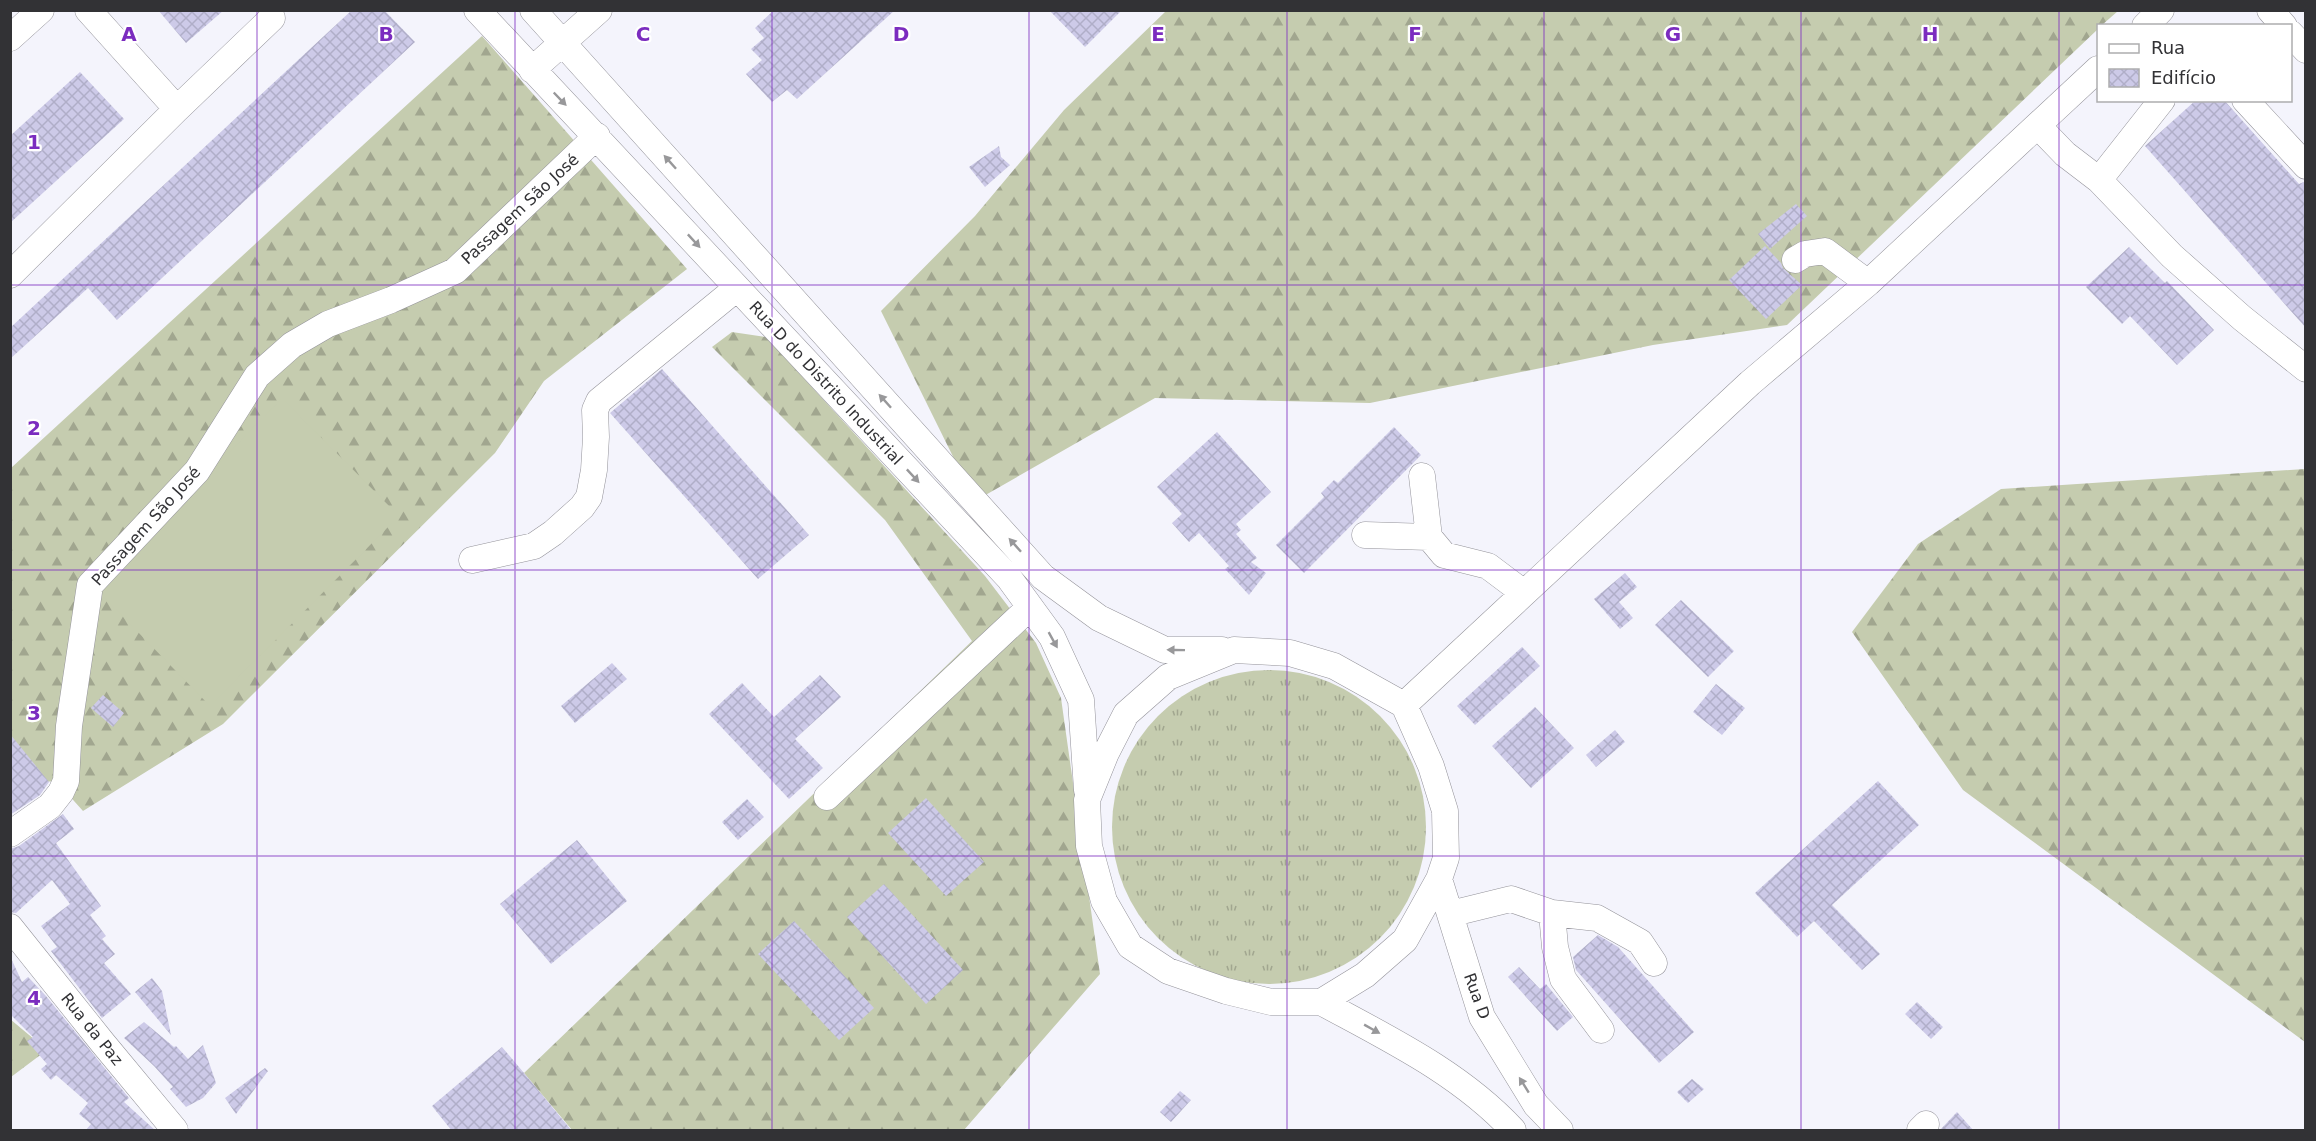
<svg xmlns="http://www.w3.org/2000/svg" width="2316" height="1141" font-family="'DejaVu Sans',sans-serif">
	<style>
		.grass { fill: url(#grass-tufts) }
		.forest { fill: url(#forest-firs) }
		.pitch { fill: #c5ccaf }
		.building { fill: url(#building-cross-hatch) }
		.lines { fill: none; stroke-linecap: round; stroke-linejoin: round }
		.minor-casing { stroke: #94939a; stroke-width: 27 }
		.minor { stroke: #fff; stroke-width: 26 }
		.oneway { fill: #98989a }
		.grid { fill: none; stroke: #7b2cbf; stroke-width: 1.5; stroke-opacity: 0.55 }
		.labels { text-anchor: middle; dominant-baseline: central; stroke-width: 4.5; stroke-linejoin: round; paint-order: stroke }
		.street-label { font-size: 16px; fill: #323235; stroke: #fff }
		.grid-label { font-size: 20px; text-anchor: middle; font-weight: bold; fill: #7b2cbf; stroke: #fff; stroke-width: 4.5; stroke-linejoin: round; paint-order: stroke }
	</style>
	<defs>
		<pattern id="grass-tufts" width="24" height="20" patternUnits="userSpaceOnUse" patternTransform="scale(1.5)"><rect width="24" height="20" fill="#c5ccaf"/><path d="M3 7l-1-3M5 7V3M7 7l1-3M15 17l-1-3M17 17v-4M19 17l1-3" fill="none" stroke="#a1a68f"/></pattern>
		<pattern id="forest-firs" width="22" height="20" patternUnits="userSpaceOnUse" patternTransform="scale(1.5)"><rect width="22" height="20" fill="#c5ccaf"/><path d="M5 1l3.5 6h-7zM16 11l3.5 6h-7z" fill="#a1a68f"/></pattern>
		<pattern id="building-cross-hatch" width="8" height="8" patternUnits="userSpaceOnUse" patternTransform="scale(1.5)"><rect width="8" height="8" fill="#cdcae8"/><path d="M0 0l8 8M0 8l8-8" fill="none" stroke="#b0aec8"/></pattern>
	</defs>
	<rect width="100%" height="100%" fill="#f4f4fc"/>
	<path class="grass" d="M1112 827a157 157 0 1 1 314 0a157 157 0 1 1-314 0Z"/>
	<path class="forest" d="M1166 11H2118L2102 25 2098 26V29L1787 325 1653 345 1370 403 1155 398 975 501 881 311 975 216 1064 110Z
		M482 36 687 269 544 381 495 453 223 724 83 811 57 782 11 779V468Z
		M732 332 766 337 985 576 1036 643 1061 698 1100 974 964 1130H572L524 1073 972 641 885 520 712 347Z
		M2305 469H2306L2305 1042 1963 790 1852 632 1918 544 2001 489Z
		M10 1019 47 1050 11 1077H10Z"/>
	<path class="pitch" d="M282 398 399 516 210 706 96 589Z"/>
	<path class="building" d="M158 10H224L186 43Z
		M352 10H384L415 42 117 320 88 288 10 359V328Z
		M774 10H895L797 99 787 90 772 102 746 74 762 60 751 49 764 38 755 28Z
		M1049 10H1122L1085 47Z
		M80 72 124 119 10 223V136Z
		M2196 100H2224L2299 184 2306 181V328L2145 146Z
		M999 146 1001 157 1010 165 985 187 969 167Z
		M1796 204 1807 216 1770 249 1758 234Z
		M1765 246 1781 263 1783 268 1802 285 1766 319 1729 280Z
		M2129 247 2165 283 2167 281 2214 330 2177 365 2130 316 2122 324 2086 287Z
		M662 369 809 535 758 579 610 413Z
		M1394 427 1421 455 1304 573 1276 545 1324 497 1321 493 1334 480 1338 483Z
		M1217 432 1271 492 1236 524 1241 530 1236 534 1257 558 1251 562 1266 573 1249 595 1225 569 1229 566 1199 533 1189 542 1172 523 1182 514 1157 487Z
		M1625 573 1637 587 1619 602 1633 618 1620 629 1594 599Z
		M1681 600 1734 651 1708 677 1655 625Z
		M1522 647 1540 666 1475 725 1457 706Z
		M612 663 627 679 575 723 561 706Z
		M820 675 841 697 795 739 823 768 789 799 709 714 742 683 774 717Z
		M1716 684 1745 708 1722 735 1693 712Z
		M103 695 124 713 113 727 91 708Z
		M1535 707 1574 748 1531 788 1492 746Z
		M1615 730 1625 742 1596 767 1586 755Z
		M10 734 49 782 40 795 10 815Z
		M1878 781 1919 825 1832 905 1880 954 1862 970 1814 921 1797 937 1755 893Z
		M926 798 984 862 946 896 888 833Z
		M747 799 764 817 738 840 722 822Z
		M63 814 74 829 56 843 101 906 90 915 106 936 102 939 115 954 104 963 131 994 102 1018 51 951 57 947 41 926 70 904 52 880 16 913 10 912V849L19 846Z
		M577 840 627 901 551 964 500 904Z
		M884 884 963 970 926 1004 847 917Z
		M794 921 874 1008 839 1040 758 954Z
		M1598 935 1618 947 1694 1032 1659 1063 1576 970 1573 957Z
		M10 956 22 982 28 977 46 996 129 1098 124 1102 156 1131H85L91 1124 79 1114 88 1103 56 1075 51 1080 41 1069 47 1064 27 1041 33 1037 10 1014Z
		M1519 967 1540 989 1546 984 1573 1017 1557 1031 1508 977Z
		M152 978 162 991 171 1035 135 992Z
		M1917 1002 1943 1027 1931 1039 1905 1014Z
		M144 1022 174 1047 176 1046 188 1059 203 1045 216 1083 203 1098 186 1107 170 1089 173 1087 154 1066 124 1038Z
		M502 1047 524 1073 572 1131H452L432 1106Z
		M265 1068 268 1071 236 1114 225 1098Z
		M1692 1079 1704 1089 1688 1103 1677 1092Z
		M1180 1091 1191 1100 1171 1122 1160 1112Z
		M1957 1112 1974 1131H1939Z"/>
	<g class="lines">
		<g class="minor-casing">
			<path id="minor" d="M88 10 177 109 272 18
				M477 10 1009 578 1052 637 1081 700 1087 790
				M533 10 1043 577 1099 618 1165 650H1222
				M2270 10 2284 26
				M2145 26 2161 10
				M2290 33 2306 50
				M10 38 41 10
				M532 70 599 10
				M2245 100 2306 166
				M2038 126 2065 154 2099 180 2172 256 2242 318 2306 369
				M2099 180 2162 100
				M1795 260 1805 254 1825 251 1868 283
				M10 275 177 109
				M1422 476 1429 537 1444 555 1488 566 1524 593
				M1365 535 1429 537
				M472 560 534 546 553 533 582 507 589 497 594 470 596 437 595 410 599 401 737 288
				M1234 650 1290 653 1334 666 1404 705 1431 766 1445 811 1446 858 1439 879 1405 940 1365 975 1321 1002H1271L1226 991 1168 971 1130 946 1104 901 1089 846 1087 800 1106 753 1126 714 1168 677Z
				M1404 705 1750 383 1868 283 2098 69
				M827 797 1030 607
				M10 834 50 806 61 792 66 781 69 726 90 585 197 471 257 376 292 345 328 324 391 300 455 271 597 136
				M1439 879 1482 1017 1536 1105 1560 1130
				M1552 913 1597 918 1640 942 1654 963
				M1450 914 1511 899 1552 913 1555 947 1563 979 1601 1030
				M10 927 102 1042 175 1130
				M1321 1002C1389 1039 1460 1073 1513 1130
				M1920 1130 1926 1124"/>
		</g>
		<use href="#minor" class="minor"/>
	</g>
	<defs><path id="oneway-solid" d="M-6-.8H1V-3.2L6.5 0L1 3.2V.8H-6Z" transform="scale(1.5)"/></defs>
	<g class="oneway">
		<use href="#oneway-solid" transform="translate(560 99) rotate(46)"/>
		<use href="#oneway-solid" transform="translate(670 162) rotate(-132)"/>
		<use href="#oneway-solid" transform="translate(694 241) rotate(47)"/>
		<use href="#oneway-solid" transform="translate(885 401) rotate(-132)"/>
		<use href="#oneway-solid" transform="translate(913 476) rotate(47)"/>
		<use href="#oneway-solid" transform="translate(1015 545) rotate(-132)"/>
		<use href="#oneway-solid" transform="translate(1053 640) rotate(61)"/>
		<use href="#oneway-solid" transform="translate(1176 650) rotate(-179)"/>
		<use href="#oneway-solid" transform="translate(1372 1029) rotate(29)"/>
		<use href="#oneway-solid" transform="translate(1524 1085) rotate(-122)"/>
	</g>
	<path class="grid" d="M257 10V1130M515 10V1130M772 10V1130M1029 10V1130M1287 10V1130M1544 10V1130M1801 10V1130M2059 10V1130M10 285H2306M10 570H2306M10 856H2306"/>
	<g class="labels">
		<g class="street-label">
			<text transform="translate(520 209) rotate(-43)">Passagem São José</text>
			<text transform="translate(826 383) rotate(47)">Rua D do Distrito Industrial</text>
			<text transform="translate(146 526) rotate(-48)">Passagem São José</text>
			<text transform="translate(1477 996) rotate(70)">Rua D</text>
			<text transform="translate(92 1029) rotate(51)">Rua da Paz</text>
		</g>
	</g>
	<g class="grid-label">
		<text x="129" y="41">A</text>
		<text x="386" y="41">B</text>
		<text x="643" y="41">C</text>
		<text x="901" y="41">D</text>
		<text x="1158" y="41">E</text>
		<text x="1415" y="41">F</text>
		<text x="1673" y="41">G</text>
		<text x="1930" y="41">H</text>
		<text x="34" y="149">1</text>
		<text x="34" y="435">2</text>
		<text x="34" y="720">3</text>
		<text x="34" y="1005">4</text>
	</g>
	<rect width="2316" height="1141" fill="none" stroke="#323235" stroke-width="24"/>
	<rect x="2097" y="24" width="195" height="78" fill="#ffffff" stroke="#adadae" stroke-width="1.5"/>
	<rect x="2109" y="44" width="30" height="9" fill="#ffffff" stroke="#adadae" stroke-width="1.5"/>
	<text x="2151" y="54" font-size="18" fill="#323235">Rua</text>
	<rect x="2109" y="69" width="30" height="18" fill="url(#building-cross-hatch)" stroke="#adadae" stroke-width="1.5"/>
	<text x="2151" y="84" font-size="18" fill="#323235">Edifício</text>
</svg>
